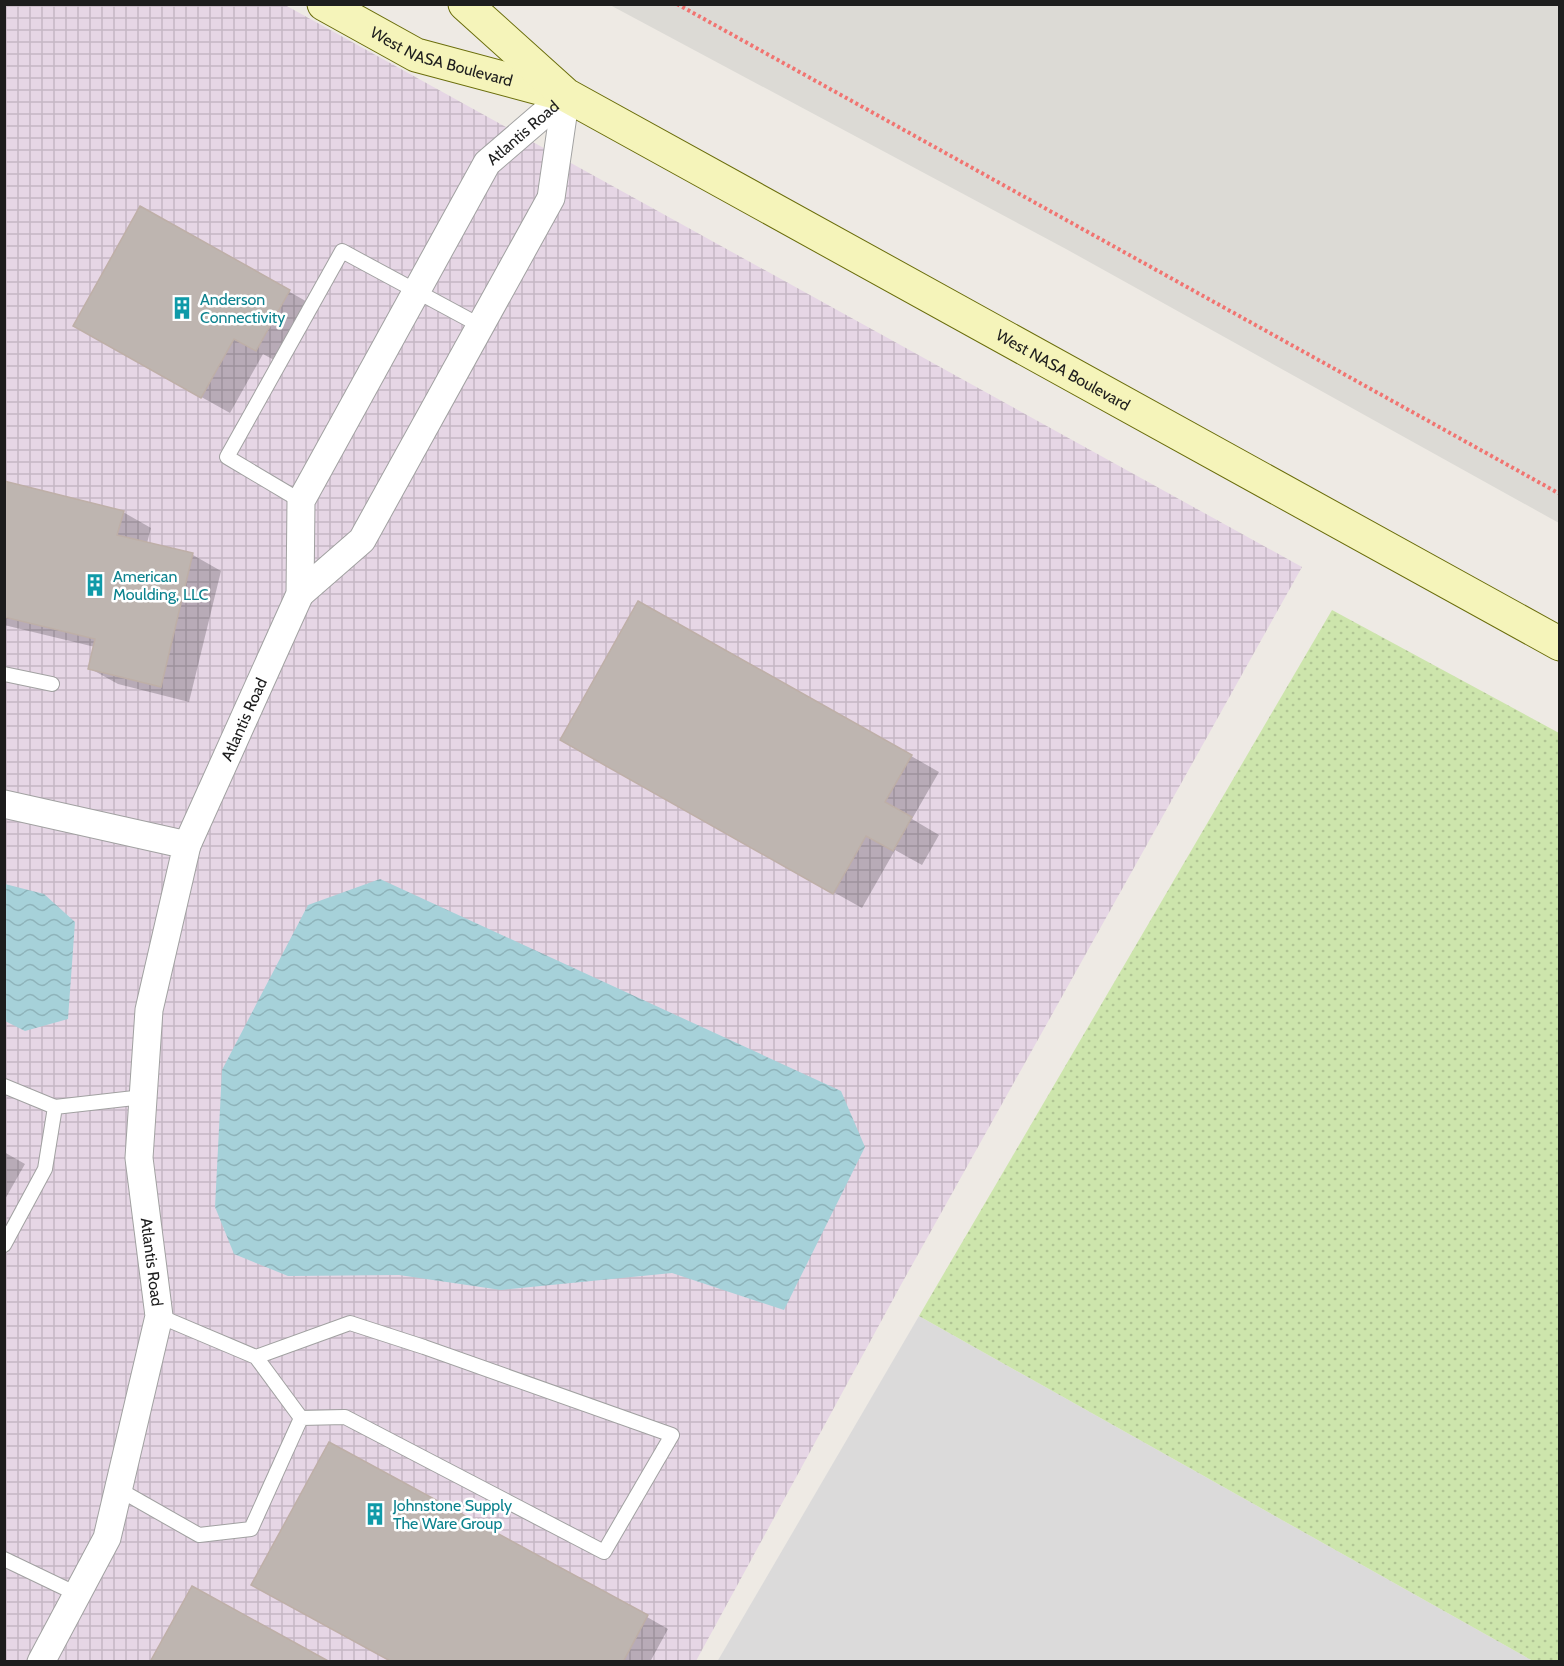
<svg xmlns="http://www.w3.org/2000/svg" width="1564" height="1666" font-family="Cabin,sans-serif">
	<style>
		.residential { fill: #dbdada }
		.industrial { fill: url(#industrial-grid) }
		.airport { fill: #dcdad5 }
		.grass { fill: url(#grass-dots) }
		.water { fill: url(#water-waves) }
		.shadow { fill: #0003 }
		.building { fill: #beb5b0; stroke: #beafa7; stroke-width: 1.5 }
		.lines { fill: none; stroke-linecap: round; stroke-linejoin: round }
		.service-casing { stroke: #a1a1a1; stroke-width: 16 }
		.minor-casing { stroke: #a1a1a1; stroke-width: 29 }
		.secondary-casing { stroke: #6a6d0b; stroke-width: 35 }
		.path { stroke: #f17471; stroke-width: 4; stroke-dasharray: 3 3; stroke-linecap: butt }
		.service { stroke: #fff; stroke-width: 14 }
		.minor { stroke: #fff; stroke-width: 27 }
		.secondary { stroke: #f5f4ba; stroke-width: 33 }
		.labels { text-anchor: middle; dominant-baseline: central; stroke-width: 5; stroke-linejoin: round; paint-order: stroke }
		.street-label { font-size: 16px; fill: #1d1d1d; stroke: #fff }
		.culture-label { font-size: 16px; fill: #0d838f; stroke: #fff; text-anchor: start }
	</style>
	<defs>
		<pattern id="industrial-grid" width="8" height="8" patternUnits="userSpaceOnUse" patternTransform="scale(1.5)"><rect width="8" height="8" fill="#e6d6e5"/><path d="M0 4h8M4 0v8" fill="none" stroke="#c5b7c4"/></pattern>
		<pattern id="grass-dots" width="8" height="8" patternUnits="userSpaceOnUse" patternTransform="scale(1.5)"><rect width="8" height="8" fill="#cde5ac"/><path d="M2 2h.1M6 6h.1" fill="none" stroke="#b0c494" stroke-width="1.8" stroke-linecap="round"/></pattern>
		<pattern id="water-waves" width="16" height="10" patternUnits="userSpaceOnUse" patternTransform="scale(1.5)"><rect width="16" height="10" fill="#a6d1d9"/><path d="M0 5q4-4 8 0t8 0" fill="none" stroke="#8eb3ba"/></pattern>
	</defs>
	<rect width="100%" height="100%" fill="#eeeae4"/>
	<path class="residential" d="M919 1316 1533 1661 717 1662Z"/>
	<path class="industrial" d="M5 5H285L1302 567 902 1283 696 1661 5 1662Z"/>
	<path class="airport" d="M610 5H1559V523L1066 249Z"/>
	<path class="grass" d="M1332 610 1559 733V1661H1533L919 1316Z"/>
	<path class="water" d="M380 879 841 1091 865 1147 784 1310 672 1273 501 1290 399 1275 288 1276 234 1254 215 1207 222 1070 308 905Z
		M5 884 44 894 75 922 68 1019 25 1031 5 1021Z"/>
	<path class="shadow" d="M141 208 318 308 285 366 263 354 230 413 103 342Z
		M4 483 123 512 151 528 147 543 193 555 221 571 189 702 118 684 89 668 95 647 4 625Z
		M590 756H911L939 772 912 819 939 835 922 865 895 850 862 908Z
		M4 1152 25 1164 4 1201Z
		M647 1617 668 1629 650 1662H394Z"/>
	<path class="building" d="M140 206 290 290 256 351 234 339 201 398 73 326Z
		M4 481 124 511 117 535 193 553 161 687 88 669 95 639 4 617Z
		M638 601 912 755 885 802 912 817 893 851 866 836 833 894 560 740Z
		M329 1442 648 1615 623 1662H392L251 1585Z
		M192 1586 330 1662H150Z"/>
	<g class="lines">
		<g class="service-casing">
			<path id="service" d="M301 501 227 457 342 251 481 326
				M4 674 52 684
				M4 1086 55 1107
				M4 1245 45 1169 55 1107 143 1097
				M256 1357 350 1323 424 1347 672 1435 604 1552 345 1417 301 1418
				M118 1489 199 1535 251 1529 301 1418 256 1357 159 1316
				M4 1559 77 1594"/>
		</g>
		<g class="minor-casing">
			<g id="minor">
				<path d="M300 594 362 540 551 198 566 95"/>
				<path id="s1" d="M4 804 187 845 149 1010 139 1158 159 1316 107 1538 41 1662"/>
				<path id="s2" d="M187 845 300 594 301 501 487 163 566 95"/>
			</g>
		</g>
		<g class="secondary-casing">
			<g id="secondary">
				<path id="s3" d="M324 4 416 55 558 93"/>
				<path id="s4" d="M465 4 566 95 1560 644"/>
			</g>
		</g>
		<path class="path" d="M677 4 1560 494"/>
		<use href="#service" class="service"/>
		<use href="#minor" class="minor"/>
		<use href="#secondary" class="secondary"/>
	</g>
	<defs>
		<g id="building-bare" transform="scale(1.8)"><path d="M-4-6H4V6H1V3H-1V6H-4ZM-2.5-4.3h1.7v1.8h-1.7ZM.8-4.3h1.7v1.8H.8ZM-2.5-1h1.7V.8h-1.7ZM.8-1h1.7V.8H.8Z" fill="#0f9aa8" stroke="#fff" stroke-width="2.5" paint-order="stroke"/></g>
	</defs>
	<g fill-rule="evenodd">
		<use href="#building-bare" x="182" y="308"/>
		<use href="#building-bare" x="95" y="585"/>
		<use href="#building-bare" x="375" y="1514"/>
	</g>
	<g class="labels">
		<g class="street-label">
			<text stroke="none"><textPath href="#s3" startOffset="130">West NASA Boulevard</textPath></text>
			<text stroke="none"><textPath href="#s2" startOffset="801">Atlantis Road</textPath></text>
			<text stroke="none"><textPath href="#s4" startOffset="704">West NASA Boulevard</textPath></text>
			<text stroke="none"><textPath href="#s2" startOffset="138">Atlantis Road</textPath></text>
			<text stroke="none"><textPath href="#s1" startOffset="610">Atlantis Road</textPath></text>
		</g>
		<g class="culture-label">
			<text x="200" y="299">Anderson<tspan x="200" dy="18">Connectivity</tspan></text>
			<text x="113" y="576">American<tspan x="113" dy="18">Moulding, LLC</tspan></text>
			<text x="393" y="1505">Johnstone Supply<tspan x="393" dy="18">The Ware Group</tspan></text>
		</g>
	</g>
	<rect width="1564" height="1666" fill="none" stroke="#1d1d1d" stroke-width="12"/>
</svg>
